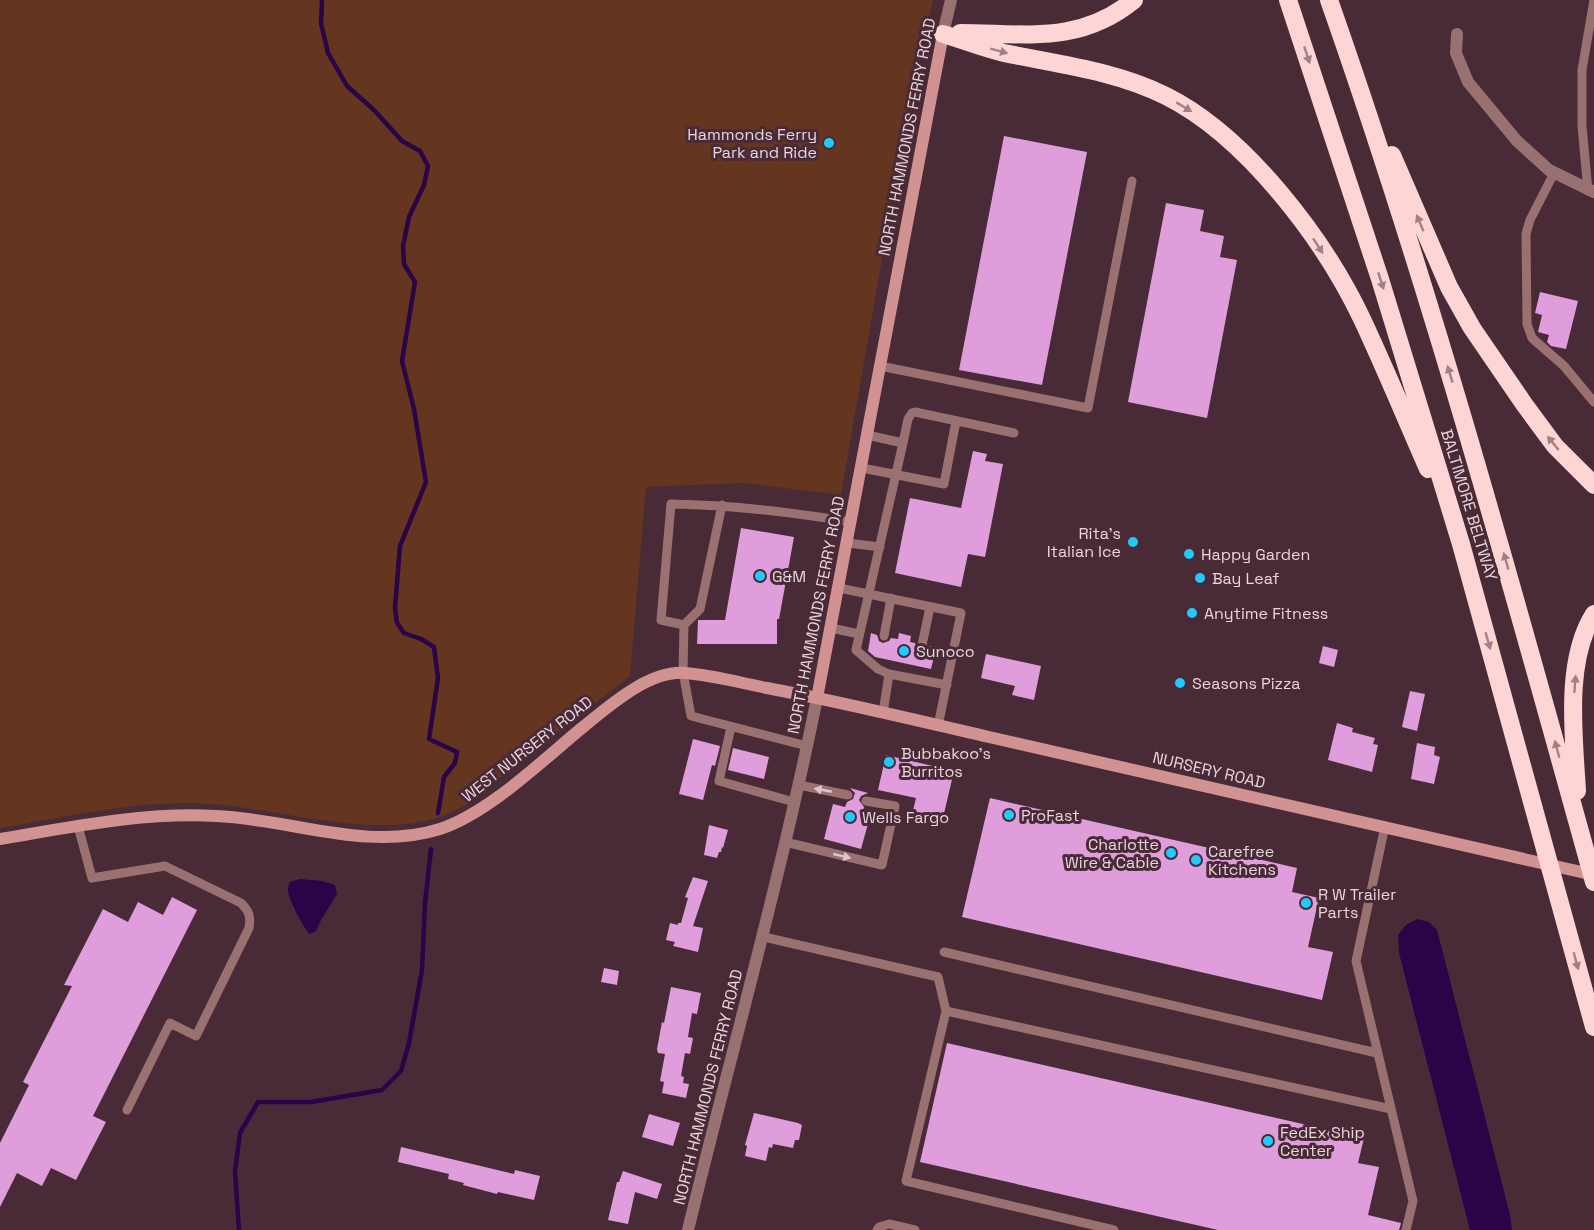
<svg xmlns="http://www.w3.org/2000/svg" width="1594" height="1230" font-family="'Space Grotesk',sans-serif">
	<style>
		.green { fill: #65361f }
		.water { fill: #290447 }
		.lines { fill: none; stroke-linecap: round; stroke-linejoin: round }
		.stream { stroke: #290447; stroke-width: 4.5 }
		.building { fill: #df9ddb }
		.service { stroke: #997170; stroke-width: 9 }
		.minor { stroke: #997170; stroke-width: 12 }
		.tertiary { stroke: #997170; stroke-width: 12 }
		.secondary { stroke: #d19291; stroke-width: 12 }
		.motorway { stroke: #fdd5d4; stroke-width: 18 }
		.oneway { fill: #a38086 }
		.oneway2 { fill: #ddc6cc }
		.poi-dot { fill: #21c9fd; stroke: #492a37; stroke-width: 2 }
		.labels { text-anchor: middle; dominant-baseline: central; stroke-width: 6; stroke-linejoin: round; paint-order: stroke }
		.poi-label { font-size: 16px; fill: #e9d5dc; stroke: #492a37; text-anchor: start }
		.street-label { font-size: 16px; fill: #e9d5dc; stroke: #492a37 }
	</style>
	<rect width="100%" height="100%" fill="#492a37"/>
	<path class="green" d="M0 0H933L903 138 841 495 744 483 646 487 630 676 465 806C457 809 449 814 440 817 364 841 270 804 191 803 127 802 63 818 0 828Z"/>
	<path class="water" d="M300 879 322 881 335 885 337 894 321 920 316 931 310 934C305 931 288 898 288 891 287 888 289 885 290 882Z
		M1417 919 1429 922 1437 930 1510 1215 1512 1230H1470L1399 953 1398 935 1406 925Z"/>
	<g class="lines">
		<path class="stream" d="M322 0 321 23 328 53 347 86 374 110 402 141 420 151 428 166 424 185 409 217 403 246 404 264 415 282 402 361 414 409 426 482 400 546 395 608 397 623 404 633 421 639 434 647 438 678 429 739 457 752 455 763 444 777 438 813
			M239 1230 235 1171 240 1133 258 1102H311L382 1090 401 1071 409 1043 422 970 425 903 431 849"/>
	</g>
	<path class="building" d="M1004 136 1087 152 1042 385 959 370Z
		M1166 203 1204 210 1200 231 1224 236 1220 257 1237 260 1207 418 1128 402Z
		M1540 292 1578 301 1566 349 1551 346 1547 342 1549 335 1538 332 1542 315 1535 313Z
		M973 451 987 454 985 461 1003 464 985 557 968 554 961 587 895 573 910 498 961 508Z
		M741 528 794 537 779 619H777V644H697L698 620H725Z
		M871 633 877 635 879 641 883 643 889 641 891 638 898 639 899 633 911 636 910 642 915 643 916 648 920 651H925L929 646 936 648 931 669 875 657 868 651Z
		M1323 646 1338 650 1334 667 1319 663Z
		M986 654 1041 666 1034 700 1012 695 1015 686 981 678Z
		M1410 691 1425 694 1417 731 1402 727Z
		M1337 723 1353 728 1352 732 1375 738 1373 744 1378 745 1372 772 1328 760Z
		M693 739 720 746 715 766 712 765 703 800 679 794Z
		M1417 743 1435 747 1434 755 1440 757 1434 784 1411 779Z
		M733 748 769 757 764 779 728 770Z
		M886 755 954 771 942 822 912 815 916 798 878 790Z
		M850 788 868 793 861 796 859 800 864 807 863 811 871 813 861 849 824 839 833 804 845 807 847 802 853 799 855 793Z
		M990 798 1297 868 1292 892 1319 898 1308 947 1333 952 1322 1000 962 917Z
		M709 825 728 830 723 848 722 847 721 852H719L717 858 704 855Z
		M693 877 708 881 693 926 703 928 698 952 673 946 675 942 666 940 670 923 678 925V923H681L688 898 685 897Z
		M172 897 197 910 93 1116 106 1122 76 1180 51 1168 42 1186 17 1173 0 1207V1143L29 1085 23 1082 72 986 64 985 103 909 128 922 138 902 163 915Z
		M604 968 619 971 617 985 601 982Z
		M671 987 701 993 697 1014 692 1013 688 1037 693 1038 690 1054 685 1053 681 1076 684 1077 683 1083 689 1084 686 1098 662 1093 664 1082 660 1081 665 1054 658 1053 657 1049 662 1022 664 1023Z
		M947 1043 1364 1138 1358 1163 1379 1167 1368 1215 1401 1223 1399 1230H1218L920 1162Z
		M754 1113 798 1123 802 1125 799 1140H795L793 1148 773 1144 772 1148 769 1147 766 1161 745 1156 747 1146 745 1145Z
		M649 1114 680 1123 673 1146 642 1137Z
		M401 1147 514 1174 515 1170 540 1176 534 1200 498 1192 497 1194 463 1185 464 1183 448 1179 449 1174 398 1162Z
		M623 1171 662 1184 657 1199 635 1192 628 1224 608 1220 617 1182H619Z"/>
	<g class="lines">
		<path class="service" d="M1554 173 1530 220 1526 234 1527 324 1532 338 1564 366 1594 402
			M1588 191 1582 126V70L1594 0
			M880 366 1088 408 1132 181
			M867 435 903 443 908 419 912 413 915 412 1014 433
			M903 443 856 650 878 669 889 674 947 685
			M862 468 944 484 956 421
			M848 543 880 547
			M839 588 961 613 938 726
			M684 625 700 609 722 505
			M831 628 859 634
			M884 636 891 598
			M922 645 930 607
			M883 713 889 674
			M731 727 719 781 794 802
			M807 746 691 716 683 672 684 625 661 620 671 504C732 505 791 512 851 522
			M799 785 848 795
			M78 826 92 878 165 866 241 903C249 911 251 916 249 928L196 1036 170 1023 127 1110
			M1385 826 1356 961 1413 1201 1406 1230
			M785 842 882 865 895 806 866 801
			M764 937 938 977 946 1011 906 1181 1114 1230
			M944 952 1377 1053
			M946 1011 1391 1109
			M877 1230 879 1227 889 1224 915 1230"/>
		<path class="minor" d="M1457 34 1456 53 1468 82 1517 141 1549 170 1594 192"/>
		<path class="tertiary" d="M943 34 951 0
			M688 1230C731 1053 781 877 817 698"/>
		<path class="secondary" d="M817 698 943 34
			M0 839C72 827 143 812 216 816 291 819 367 852 440 829 489 813 544 759 583 727 609 706 649 670 685 673 712 675 741 683 767 688 842 702 915 720 989 737 1190 783 1392 828 1594 875"/>
		<path class="motorway" d="M1288 0 1380 279 1461 544 1594 1027
			M1329 0C1431 290 1512 586 1594 882
			M960 33C1025 33 1079 45 1134 0
			M943 34C963 40 983 48 1004 53 1057 64 1117 71 1166 96 1246 136 1324 239 1362 319 1385 368 1406 419 1428 469
			M1392 155 1449 287 1472 328 1524 404 1555 446 1594 485
			M1577 791C1574 737 1564 661 1594 614"/>
	</g>
	<defs><path id="oneway-solid" d="M-6-.8H1V-3.2L6.5 0L1 3.2V.8H-6Z" transform="scale(1.5)"/></defs>
	<g class="oneway">
		<use href="#oneway-solid" transform="translate(999 51) rotate(15)"/>
		<use href="#oneway-solid" transform="translate(1307 55) rotate(72)"/>
		<use href="#oneway-solid" transform="translate(1184 107) rotate(31)"/>
		<use href="#oneway-solid" transform="translate(1420 223) rotate(-113)"/>
		<use href="#oneway-solid" transform="translate(1318 246) rotate(57)"/>
		<use href="#oneway-solid" transform="translate(1381 281) rotate(72)"/>
		<use href="#oneway-solid" transform="translate(1450 374) rotate(-107)"/>
		<use href="#oneway-solid" transform="translate(1553 443) rotate(-129)"/>
		<use href="#oneway-solid" transform="translate(1506 561) rotate(-106)"/>
		<use href="#oneway-solid" transform="translate(1488 641) rotate(74)"/>
		<use href="#oneway-solid" transform="translate(1575 684) rotate(-86)"/>
		<use href="#oneway-solid" transform="translate(1557 749) rotate(-105)"/>
		<use href="#oneway-solid" transform="translate(1576 961) rotate(75)"/>
	</g>
	<g class="oneway2">
		<use href="#oneway-solid" transform="translate(823 790) rotate(-169)"/>
		<use href="#oneway-solid" transform="translate(842 856) rotate(13)"/>
	</g>
	<g class="poi-dot">
		<circle cx="829" cy="143" r="6"/>
		<circle cx="1133" cy="542" r="6"/>
		<circle cx="1189" cy="554" r="6"/>
		<circle cx="760" cy="576" r="6"/>
		<circle cx="1200" cy="578" r="6"/>
		<circle cx="1192" cy="613" r="6"/>
		<circle cx="904" cy="651" r="6"/>
		<circle cx="1180" cy="683" r="6"/>
		<circle cx="889" cy="762" r="6"/>
		<circle cx="1009" cy="815" r="6"/>
		<circle cx="850" cy="817" r="6"/>
		<circle cx="1171" cy="853" r="6"/>
		<circle cx="1196" cy="860" r="6"/>
		<circle cx="1306" cy="903" r="6"/>
		<circle cx="1268" cy="1141" r="6"/>
	</g>
	<g class="labels">
		<g class="poi-label">
			<text x="817" y="134" text-anchor="end">Hammonds Ferry<tspan x="817" dy="18">Park and Ride</tspan></text>
			<text x="1121" y="533" text-anchor="end">Rita's<tspan x="1121" dy="18">Italian Ice</tspan></text>
			<text x="1201" y="554">Happy Garden</text>
			<text x="772" y="576">G&amp;M</text>
			<text x="1212" y="578">Bay Leaf</text>
			<text x="1204" y="613">Anytime Fitness</text>
			<text x="916" y="651">Sunoco</text>
			<text x="1192" y="683">Seasons Pizza</text>
			<text x="901" y="753">Bubbakoo's<tspan x="901" dy="18">Burritos</tspan></text>
			<text x="1021" y="815">ProFast</text>
			<text x="862" y="817">Wells Fargo</text>
			<text x="1159" y="844" text-anchor="end">Charlotte<tspan x="1159" dy="18">Wire &amp; Cable</tspan></text>
			<text x="1208" y="851">Carefree<tspan x="1208" dy="18">Kitchens</tspan></text>
			<text x="1318" y="894">R W Trailer<tspan x="1318" dy="18">Parts</tspan></text>
			<text x="1280" y="1132">FedEx Ship<tspan x="1280" dy="18">Center</tspan></text>
		</g>
		<g class="street-label">
			<text transform="translate(907 137) rotate(-79)">NORTH HAMMONDS FERRY ROAD</text>
			<text transform="translate(1469 505) rotate(73)">BALTIMORE BELTWAY</text>
			<text transform="translate(816 615) rotate(-79)">NORTH HAMMONDS FERRY ROAD</text>
			<text transform="translate(527 749) rotate(-38)">WEST NURSERY ROAD</text>
			<text transform="translate(1209 770) rotate(13)">NURSERY ROAD</text>
			<text transform="translate(708 1087) rotate(-76)">NORTH HAMMONDS FERRY ROAD</text>
		</g>
	</g>
</svg>
